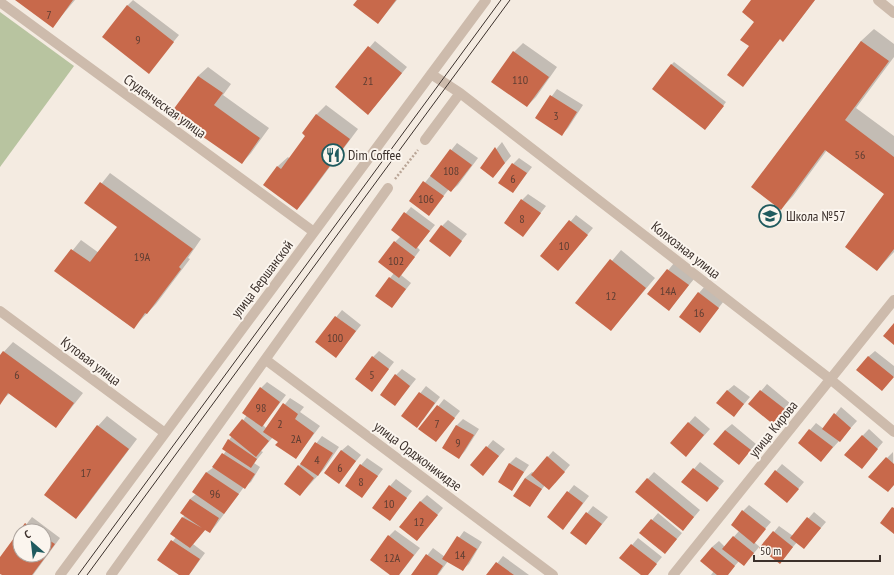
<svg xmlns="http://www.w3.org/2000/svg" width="894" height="575" font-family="'PT Sans Narrow',sans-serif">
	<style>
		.green { fill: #b8c4a0 }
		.shadow { fill: #0003; fill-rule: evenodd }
		.building { fill: #c8694b }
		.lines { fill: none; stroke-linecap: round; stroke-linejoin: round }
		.path { stroke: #b9a596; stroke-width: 2.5; stroke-dasharray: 2 2; stroke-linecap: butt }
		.minor { stroke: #cdbbac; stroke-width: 10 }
		.tram { stroke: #3b302b; stroke-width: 1 }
		.labels { text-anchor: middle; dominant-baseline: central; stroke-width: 4; stroke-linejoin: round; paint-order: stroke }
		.number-label { font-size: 12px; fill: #5e3e33 }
		.street-label { font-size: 14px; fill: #3b302b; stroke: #fbf5ee }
		.poi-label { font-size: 14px; fill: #3b302b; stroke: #fbf5ee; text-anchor: start }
	</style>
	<rect width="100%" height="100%" fill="#f4ebe1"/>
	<path class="green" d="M0 12 74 66 0 167Z"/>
	<path class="shadow" d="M17 0H75L53 26Z
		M133 0 179 35 149 72 127 6Z
		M358 0H397L378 23Z
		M752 0H815L789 34 783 40 780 38 743 86 756 21Z
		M874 29 894 44V57L856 108 894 136V252L877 270 885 194 827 150 793 196 781 209 752 187 861 41Z
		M375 41 407 67 374 107 336 87Z
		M523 43 557 67 536 97 527 106 514 52Z
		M674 62 726 102 708 126 671 65Z
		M208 67 231 84 223 95 269 128 251 153 242 163 198 76Z
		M557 89 583 105 568 128 562 134 536 118Z
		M326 105 358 129 306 199 297 209 265 185 278 166 288 157 290 159 307 136 316 115Z
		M502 142 511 156 493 177 481 168Z
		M457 143 478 158 458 185 451 191 449 189 429 214 410 201Z
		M519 158 532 167 513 192V164Z
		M110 173 201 239 188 258 190 259 156 304 133 328 56 271 81 240 99 253 118 226 86 203Z
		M528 194 546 206 523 236 522 200Z
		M411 207 435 225 417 247 420 250 401 275 411 283 392 307 376 296 394 273 395 242 401 236 392 230Z
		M576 215 593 228 564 263 542 256Z
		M448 220 467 234 450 255 442 226Z
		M621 250 655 278 611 330 577 303Z
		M674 263 694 279 669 310 649 294Z
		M705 286 724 301 700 331 699 293Z
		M342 310 361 325 336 357 316 342Z
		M13 342 83 393 56 427 10 393 0 402V356Z
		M379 351 394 362 372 390 373 357Z
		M875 351 894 366V376L882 390 868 357Z
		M402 369 416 379 395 405 396 375Z
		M267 382 286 395 263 425 266 428 290 398 304 407 300 412 320 426 296 458 273 437 261 451 263 452 254 463 260 467 251 482 244 487 216 525 210 532 206 529 193 544 205 553 189 575H181L159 560 176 537 190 499 196 494 194 492 207 472 214 467 226 451 229 440 247 415 261 388Z
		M767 384 791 404 780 417 750 404Z
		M734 385 750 397 734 416 727 391Z
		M426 386 440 397 423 420 402 416Z
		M444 399 460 411 436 441 420 429Z
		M841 407 857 421 821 461 799 443 816 423 824 429Z
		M107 416 137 439 85 508 76 518 98 426Z
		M695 416 710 429 692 449 671 443Z
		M463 419 479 429 465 451 459 458 443 448 457 425Z
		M732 424 756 444 739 464 725 430Z
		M869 429 883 442 862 467 845 454Z
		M322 436 339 447 324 469 300 495 299 466Z
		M493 440 505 449 483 475 472 465Z
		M348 445 361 455 339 482 341 451Z
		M553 451 570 465 555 483 545 485 530 506 525 478 532 472 534 473Z
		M893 452 894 485 870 477 887 458Z
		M516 457 529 465 512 490 499 482 510 463Z
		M367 458 383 469 362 497 361 465Z
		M700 462 724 481 707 501 683 482Z
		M782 464 804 482 787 502 765 484Z
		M654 472 700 510 683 530 636 492Z
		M396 479 412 491 389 520 390 486Z
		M574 485 589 496 569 522 548 517Z
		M427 495 443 508 417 540 421 501Z
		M749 505 771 522 754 542 761 548 779 526 793 536 814 512 826 522 804 548 797 542 780 563 759 547 744 565 739 561 727 575H711L714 571 712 547 719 541 725 547 739 531 743 511Z
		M593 506 608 517 586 544 571 533Z
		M658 513 682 533 665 553 641 533Z
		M32 517 60 538 33 575H3L0 572V559ZM20 531H44V555H20Z
		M395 530 420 548 399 575H391L389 536Z
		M464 531 482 542 469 564 462 570 448 561 438 575H412L433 548 445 557Z
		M638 538 662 557 647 575H642L621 558Z
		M503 556 529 575H488Z"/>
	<path class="building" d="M15 0H73L53 28Z
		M357 0H396L378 24 353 5Z
		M751 0H815L783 42 780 39 743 87 727 75 749 46 740 40 754 22 742 12Z
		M127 5 174 42 149 74 102 37Z
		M861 41 889 61 845 120 894 157V249L877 271 845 247 884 194 825 150 781 210 751 187Z
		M368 46 402 73 368 115 335 87Z
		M513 51 549 77 527 107 491 82Z
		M671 64 724 106 705 130 652 89Z
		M198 76 223 93 214 105 260 138 242 164 170 114Z
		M550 95 577 112 562 136 535 118Z
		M316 114 350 139 297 210 263 185 277 166 281 169 305 136 302 133Z
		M495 147 505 163 493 178 480 168Z
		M450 149 472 165 451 192 430 176Z
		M512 163 527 173 513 193 498 183Z
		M423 181 444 196 429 216 409 201Z
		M100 182 193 249 179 267 181 269 147 314 145 313 134 329 54 271 71 249 90 262 117 227 84 203Z
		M521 199 541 213 523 237 504 223Z
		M404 212 430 231 416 249 391 230Z
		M569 220 588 235 558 271 540 256Z
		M441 225 462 241 450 257 429 241Z
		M394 241 415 257 399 278 378 262Z
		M610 259 646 288 611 331 575 303Z
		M667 269 689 285 669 311 647 294Z
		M389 277 406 289 392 308 375 296Z
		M698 292 719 308 700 333 679 317Z
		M335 316 356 331 336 358 315 342Z
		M894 323V345L883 336Z
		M3 351 74 403 56 428 8 393 0 405V355Z
		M372 356 389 369 372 392 355 379Z
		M868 356 894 377 882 391 856 370Z
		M395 374 410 386 395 406 380 395Z
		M260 387 280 402 262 427 242 413Z
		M727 390 744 404 734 417 716 403Z
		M760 390 786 410 774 425 748 404Z
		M419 392 435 403 417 428 401 416Z
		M283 403 298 414 295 419 314 433 296 459 275 445 278 442 263 432Z
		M437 405 455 418 436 442 418 429Z
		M834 413 851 428 840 442 822 429Z
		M242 419 269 441 256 457 229 435Z
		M688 422 704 435 686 457 670 443Z
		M97 425 129 449 76 519 44 495Z
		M456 425 474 435 459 459 442 448Z
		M809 429 833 447 821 462 798 443Z
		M725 430 751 450 739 465 713 444Z
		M862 435 878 449 862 469 844 455Z
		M228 439 257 459 251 468 222 449Z
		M315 442 333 453 318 476 300 464Z
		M486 446 499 456 483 476 470 465Z
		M341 450 356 461 339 484 324 473Z
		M222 453 255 474 245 489 212 467Z
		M547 456 565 472 549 490 531 475Z
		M886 457 894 464V485L888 492 868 477Z
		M509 463 524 472 512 491 498 482Z
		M360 464 378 476 362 498 345 486Z
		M298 465 314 478 300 496 284 484Z
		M693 468 719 488 707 502 681 482Z
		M775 470 799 489 787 503 764 484Z
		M206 472 239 494 224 514 192 492Z
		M525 478 542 489 530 507 513 496Z
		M647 478 694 517 683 531 635 492Z
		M389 485 407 498 390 521 372 508Z
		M567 491 583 503 563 530 547 517Z
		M190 499 219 518 210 533 205 530 190 548 170 534 182 517 202 528 180 513Z
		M420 501 438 515 417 541 399 527Z
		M892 507 894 508V534L880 523Z
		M742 510 766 529 754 544 731 525Z
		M586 512 602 524 586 545 570 533Z
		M807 517 821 528 804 549 790 538Z
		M651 519 677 539 665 554 639 533Z
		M25 523 36 531H20V555H44V537L55 544 32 575H2L0 574V557Z
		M773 531 793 547 780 564 759 548Z
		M388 535 414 555 399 575H390L370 560Z
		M457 536 477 549 463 571 442 559Z
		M733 536 754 553 744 566 722 549Z
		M171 540 200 559 189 575H179L157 560Z
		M631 544 657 564 648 575H641L619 558Z
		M712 547 735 566 728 575H717L700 561Z
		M426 554 443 566 437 575H411Z
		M496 562 514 575H486Z"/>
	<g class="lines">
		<path class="path" d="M395 179 418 150"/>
		<path class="minor" d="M878 0 894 13
			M0 2 314 232
			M431 74 460 93 830 379 894 432
			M425 140 460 93
			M0 311 165 433
			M266 360 553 575
			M60 575 486 0
			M111 575 388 188
			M673 575 894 300"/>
		<path class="tram" d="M78 575 501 0
			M87 575 510 0"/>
	</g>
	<defs>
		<g id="restaurant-ring" transform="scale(1.15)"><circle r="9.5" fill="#fbf5ee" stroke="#1f5a5e" stroke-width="1.5"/><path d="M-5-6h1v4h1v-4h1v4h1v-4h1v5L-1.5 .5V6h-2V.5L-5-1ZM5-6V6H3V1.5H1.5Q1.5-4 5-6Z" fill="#1f5a5e"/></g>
		<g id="school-ring" transform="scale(1.15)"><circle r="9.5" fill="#fbf5ee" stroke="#1f5a5e" stroke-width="1.5"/><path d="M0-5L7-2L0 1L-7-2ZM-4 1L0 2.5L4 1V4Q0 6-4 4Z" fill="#1f5a5e"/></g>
	</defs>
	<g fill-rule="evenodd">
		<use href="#restaurant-ring" x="333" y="155"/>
		<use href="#school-ring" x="770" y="216"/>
	</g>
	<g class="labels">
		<g class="number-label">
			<text x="49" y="14">7</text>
			<text x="138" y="39">9</text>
			<text x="520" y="79">110</text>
			<text x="368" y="80">21</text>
			<text x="556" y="115">3</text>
			<text x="860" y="154">56</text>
			<text x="451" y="170">108</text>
			<text x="513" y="178">6</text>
			<text x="426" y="198">106</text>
			<text x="522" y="218">8</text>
			<text x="564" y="245">10</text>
			<text x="142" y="256">19А</text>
			<text x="396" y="260">102</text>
			<text x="668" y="290">14А</text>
			<text x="611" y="295">12</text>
			<text x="699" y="312">16</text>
			<text x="335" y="337">100</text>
			<text x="17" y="374">6</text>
			<text x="372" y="374">5</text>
			<text x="261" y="407">98</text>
			<text x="280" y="423">2</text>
			<text x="437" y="423">7</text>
			<text x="296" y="438">2А</text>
			<text x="458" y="442">9</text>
			<text x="317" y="459">4</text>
			<text x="340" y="467">6</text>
			<text x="86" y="472">17</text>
			<text x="361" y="481">8</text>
			<text x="215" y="493">96</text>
			<text x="389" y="503">10</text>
			<text x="419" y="521">12</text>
			<text x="460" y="554">14</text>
			<text x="392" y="557">12А</text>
		</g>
		<g class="street-label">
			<text transform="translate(165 106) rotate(36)">Студенческая улица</text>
			<text transform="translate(686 250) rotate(38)">Колхозная улица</text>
			<text transform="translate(262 279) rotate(-53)">улица Бершанской</text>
			<text transform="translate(91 361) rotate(37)">Кутовая улица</text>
			<text transform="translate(773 429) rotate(-51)">улица Кирова</text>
			<text transform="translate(418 456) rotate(37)">улица Орджоникидзе</text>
		</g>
		<g class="poi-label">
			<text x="348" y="155">Dim Coffee</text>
			<text x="786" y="216">Школа №57</text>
		</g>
	</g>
	<g transform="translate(32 543) rotate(332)"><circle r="19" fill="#fbf5ee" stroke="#aea6a0"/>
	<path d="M0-3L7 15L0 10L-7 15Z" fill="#1f5a5e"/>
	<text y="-6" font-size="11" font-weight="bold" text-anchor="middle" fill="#3b302b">С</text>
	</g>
	<path d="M754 555v6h126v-6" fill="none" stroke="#3b302b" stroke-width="2"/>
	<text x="760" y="555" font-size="12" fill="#3b302b" stroke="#fbf5ee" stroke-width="3" paint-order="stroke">50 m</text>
</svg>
